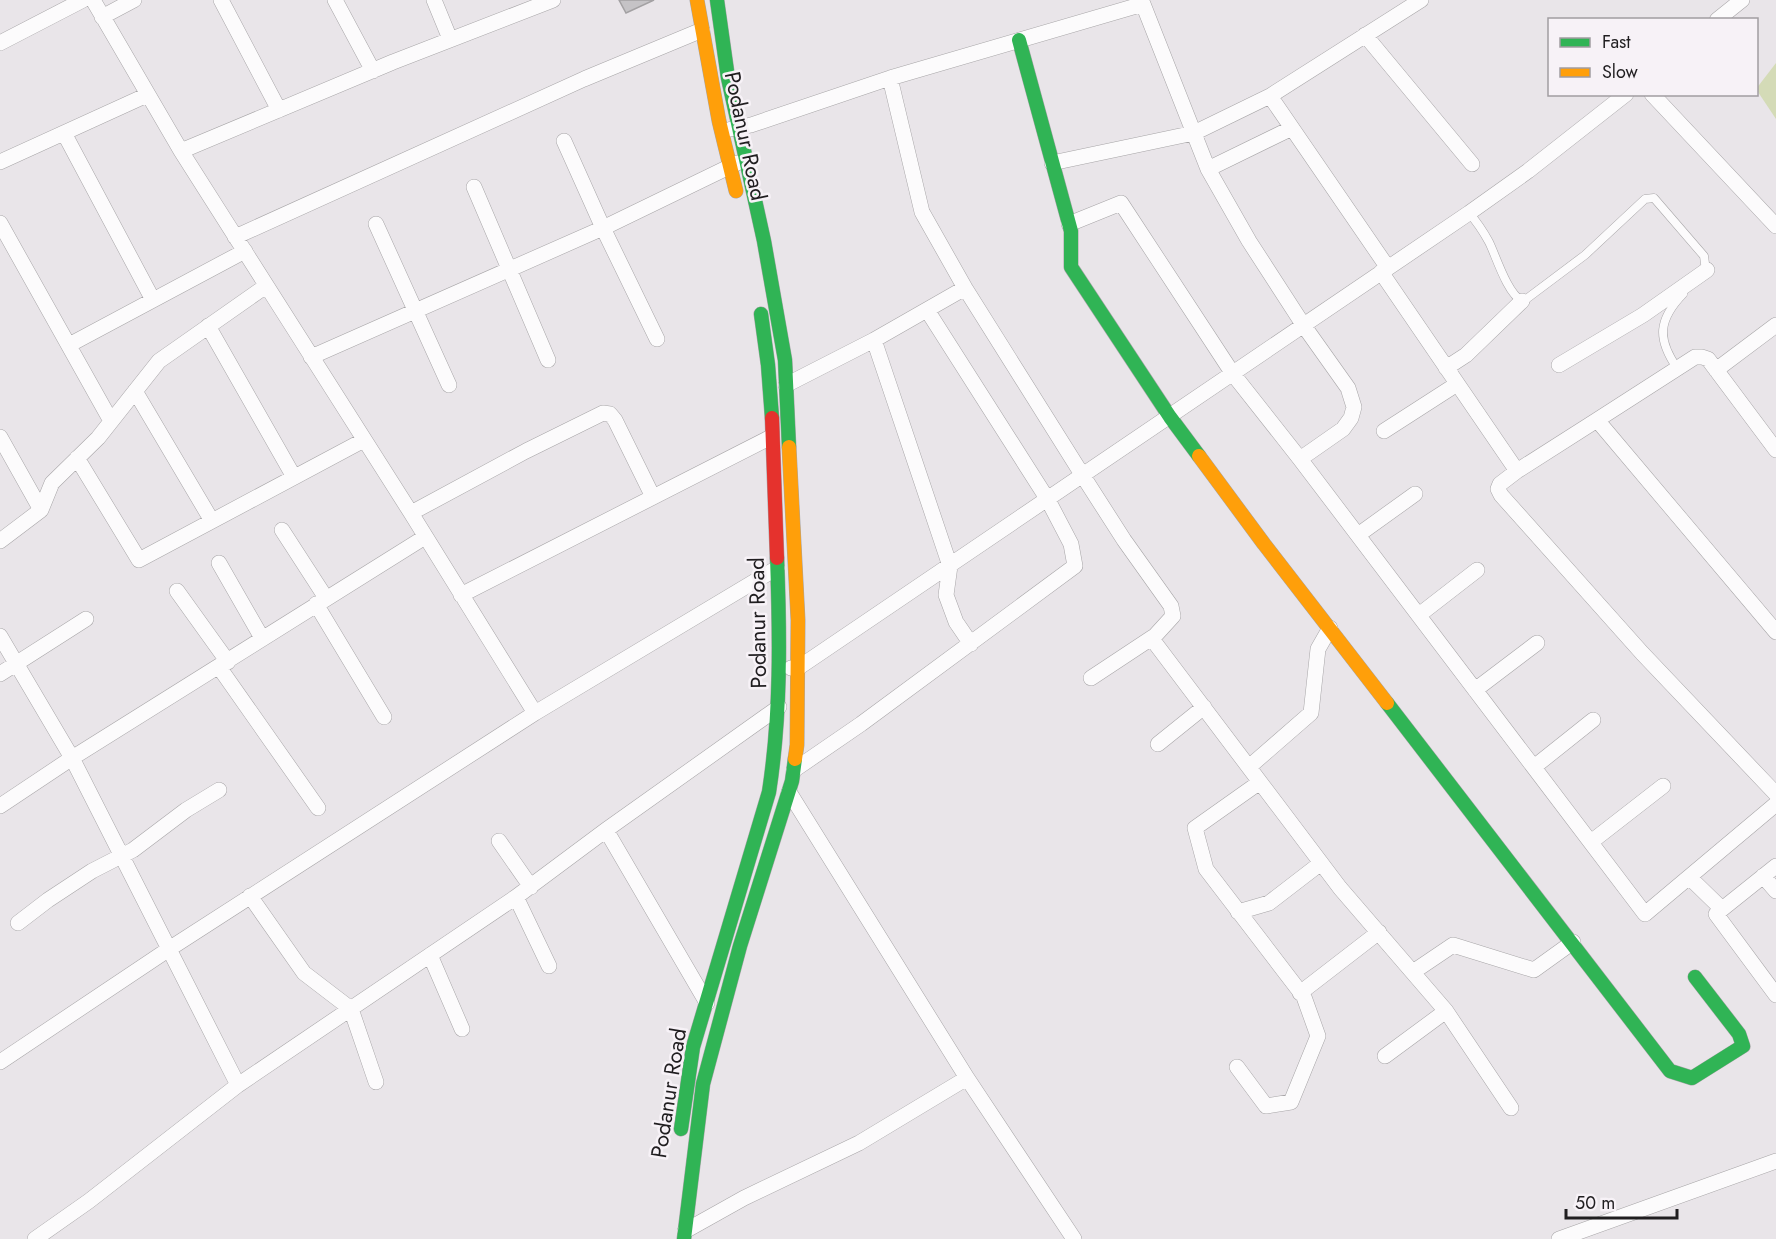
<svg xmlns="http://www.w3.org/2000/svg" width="1776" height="1239" font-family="Jost,sans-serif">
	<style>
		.green { fill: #d4dbb7 }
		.building { fill: #c5c3c6; stroke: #a3a1a3; stroke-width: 1.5 }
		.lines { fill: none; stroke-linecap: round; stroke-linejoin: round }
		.lane-casing { stroke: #a7a5a7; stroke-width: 9 }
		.street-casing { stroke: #a7a5a7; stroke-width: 16 }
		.fast-casing { stroke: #a7a5a7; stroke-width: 15 }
		.slow-casing { stroke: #a7a5a7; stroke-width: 15 }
		.jam-casing { stroke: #a7a5a7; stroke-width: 15 }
		.lane { stroke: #fcfbfc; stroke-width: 8 }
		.street { stroke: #fcfbfc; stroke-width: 15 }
		.fast { stroke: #30b455; stroke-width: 14 }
		.slow { stroke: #ff9f0a; stroke-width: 14 }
		.jam { stroke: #e5322d; stroke-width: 14 }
		.labels { text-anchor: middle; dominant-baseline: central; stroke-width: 5; stroke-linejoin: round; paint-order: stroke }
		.street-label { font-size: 22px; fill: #201e20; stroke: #f7f2f7 }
	</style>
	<rect width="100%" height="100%" fill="#e9e5e9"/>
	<path class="green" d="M1776 63V119L1756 89Z"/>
	<path class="building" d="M619 0H654L626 13Z"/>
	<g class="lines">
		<g class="lane-casing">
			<path id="lane" d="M1469 213C1477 222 1483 231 1489 242 1496 256 1507 293 1522 301L1525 300 1585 255 1645 199 1654 198 1704 256 1706 271
				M1677 368C1657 339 1658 320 1683 294"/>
		</g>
		<g class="street-casing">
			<path id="street" d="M93 0 181 151 411 513 535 713 777 568
				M221 0 279 110
				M335 0 373 71
				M434 0 450 39
				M102 17 134 0
				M1717 20 1742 0
				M1365 35 1472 164
				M0 43 83 0
				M890 78 922 212 965 288 1083 476 1124 540 1171 606 1173 616 1152 639 1340 888 1446 1011 1511 1108
				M1652 94 1776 226
				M731 129 751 125 890 78 1143 4 1208 169 1249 241 1304 326 1348 388 1354 407 1351 418 1343 429 1300 459
				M64 133 153 300
				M564 141 603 228 657 339
				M181 151 393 62 553 0
				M0 162 147 95
				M1052 163 1194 133 1270 96
				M1208 169 1292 128
				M474 187 548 360
				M0 223 111 421
				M376 224 449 385
				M1069 224 1121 203 1233 374 1300 459 1645 914 1776 804
				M235 237 584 79 702 30
				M1388 268 1270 96 1421 0
				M1381 272 1517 471 1597 420 1776 632
				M208 326 294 477
				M874 340 950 566 946 595 956 622 971 644
				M69 345 245 251
				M311 357 603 228 737 163
				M1559 365 1643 315 1707 270
				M1446 368 1466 355 1522 301
				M1716 370 1776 325
				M786 385 874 340 965 288
				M135 391 212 521
				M1597 420 1695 357H1702L1708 359 1776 450
				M1384 431 1457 384
				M0 437 41 510 0 541
				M77 458 139 560 364 440
				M1517 471 1500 484 1498 489 1501 495 1642 653 1776 794
				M41 510 52 483 98 438 159 361 266 286
				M411 513 526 451 603 413 610 414 615 420 653 497
				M282 530 326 598
				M1358 535 1415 494
				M219 563 262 638
				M177 591 228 662
				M461 595 771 437
				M316 604 384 717
				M1419 615 1477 570
				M0 636 72 758 238 1085 516 897 606 830 779 707
				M219 667 318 808
				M791 668H798L1469 213 1528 171 1626 94
				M0 674 86 619
				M1091 678 1153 637
				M1475 690 1537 643
				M1158 744 1204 707
				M1249 767 1311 713 1318 649 1330 628
				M1534 767 1593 720
				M794 770 861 724 1075 566 1071 544 1048 500 927 310
				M789 792 967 1078 1074 1239
				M0 806 72 758 425 537
				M606 830 707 1003
				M499 841 531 887
				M1591 842 1663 786
				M1776 866 1716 914 1776 995
				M1763 876 1776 891
				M1689 877 1722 909
				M250 896 304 973 351 1009 376 1082
				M516 897 549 966
				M1238 912 1269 903 1321 863
				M18 923 48 900 92 871 133 850 186 810 219 790
				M430 955 462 1029
				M1413 972 1453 945 1534 970 1573 942
				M1300 993 1379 932
				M1385 1056 1446 1011
				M0 1062 169 949 535 713
				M1237 1067 1266 1106 1291 1102 1318 1036 1304 997 1206 869 1195 828 1260 782
				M685 1231 744 1198 859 1143 967 1078
				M35 1239 89 1201 238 1085
				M1559 1239 1776 1161"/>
		</g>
		<g class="fast-casing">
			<path id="fast" d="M717 0 728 78 764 241 785 360 789 447
				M1019 40 1071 231V267L1170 417 1199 456
				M761 314 768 365 772 418
				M1387 703 1670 1071 1692 1078 1743 1046 1739 1034 1695 977
				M681 1129 693 1047 769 792C781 714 780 637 777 558
				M684 1239 703 1084 740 946 792 781 795 759"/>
		</g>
		<g class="slow-casing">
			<path id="slow" d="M697 0 719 121 736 191
				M789 447 798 620 797 745 795 759
				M1199 456 1264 544 1387 703"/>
		</g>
		<g class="jam-casing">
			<path id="jam" d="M772 418 777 558"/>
		</g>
		<use href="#lane" class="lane"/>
		<use href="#street" class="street"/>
		<use href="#fast" class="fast"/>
		<use href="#slow" class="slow"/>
		<use href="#jam" class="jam"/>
	</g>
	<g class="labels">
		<g class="street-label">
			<text transform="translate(746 136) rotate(78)">Podanur Road</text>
			<text transform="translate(757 623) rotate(-91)">Podanur Road</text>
			<text transform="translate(668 1093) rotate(-81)">Podanur Road</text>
		</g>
	</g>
	<rect x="1548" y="18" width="210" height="78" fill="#f7f2f7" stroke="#a19da1" stroke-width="1.5"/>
	<rect x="1560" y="38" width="30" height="9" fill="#30b455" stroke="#a19da1" stroke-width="1.5"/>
	<text x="1602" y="48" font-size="18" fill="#201e20">Fast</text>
	<rect x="1560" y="68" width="30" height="9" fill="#ff9f0a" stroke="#a19da1" stroke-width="1.5"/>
	<text x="1602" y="78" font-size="18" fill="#201e20">Slow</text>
	<path d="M1566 1209v9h111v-9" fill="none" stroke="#201e20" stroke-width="3"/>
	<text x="1575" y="1209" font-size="18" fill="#201e20" stroke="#f7f2f7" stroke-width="4.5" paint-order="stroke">50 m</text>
</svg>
